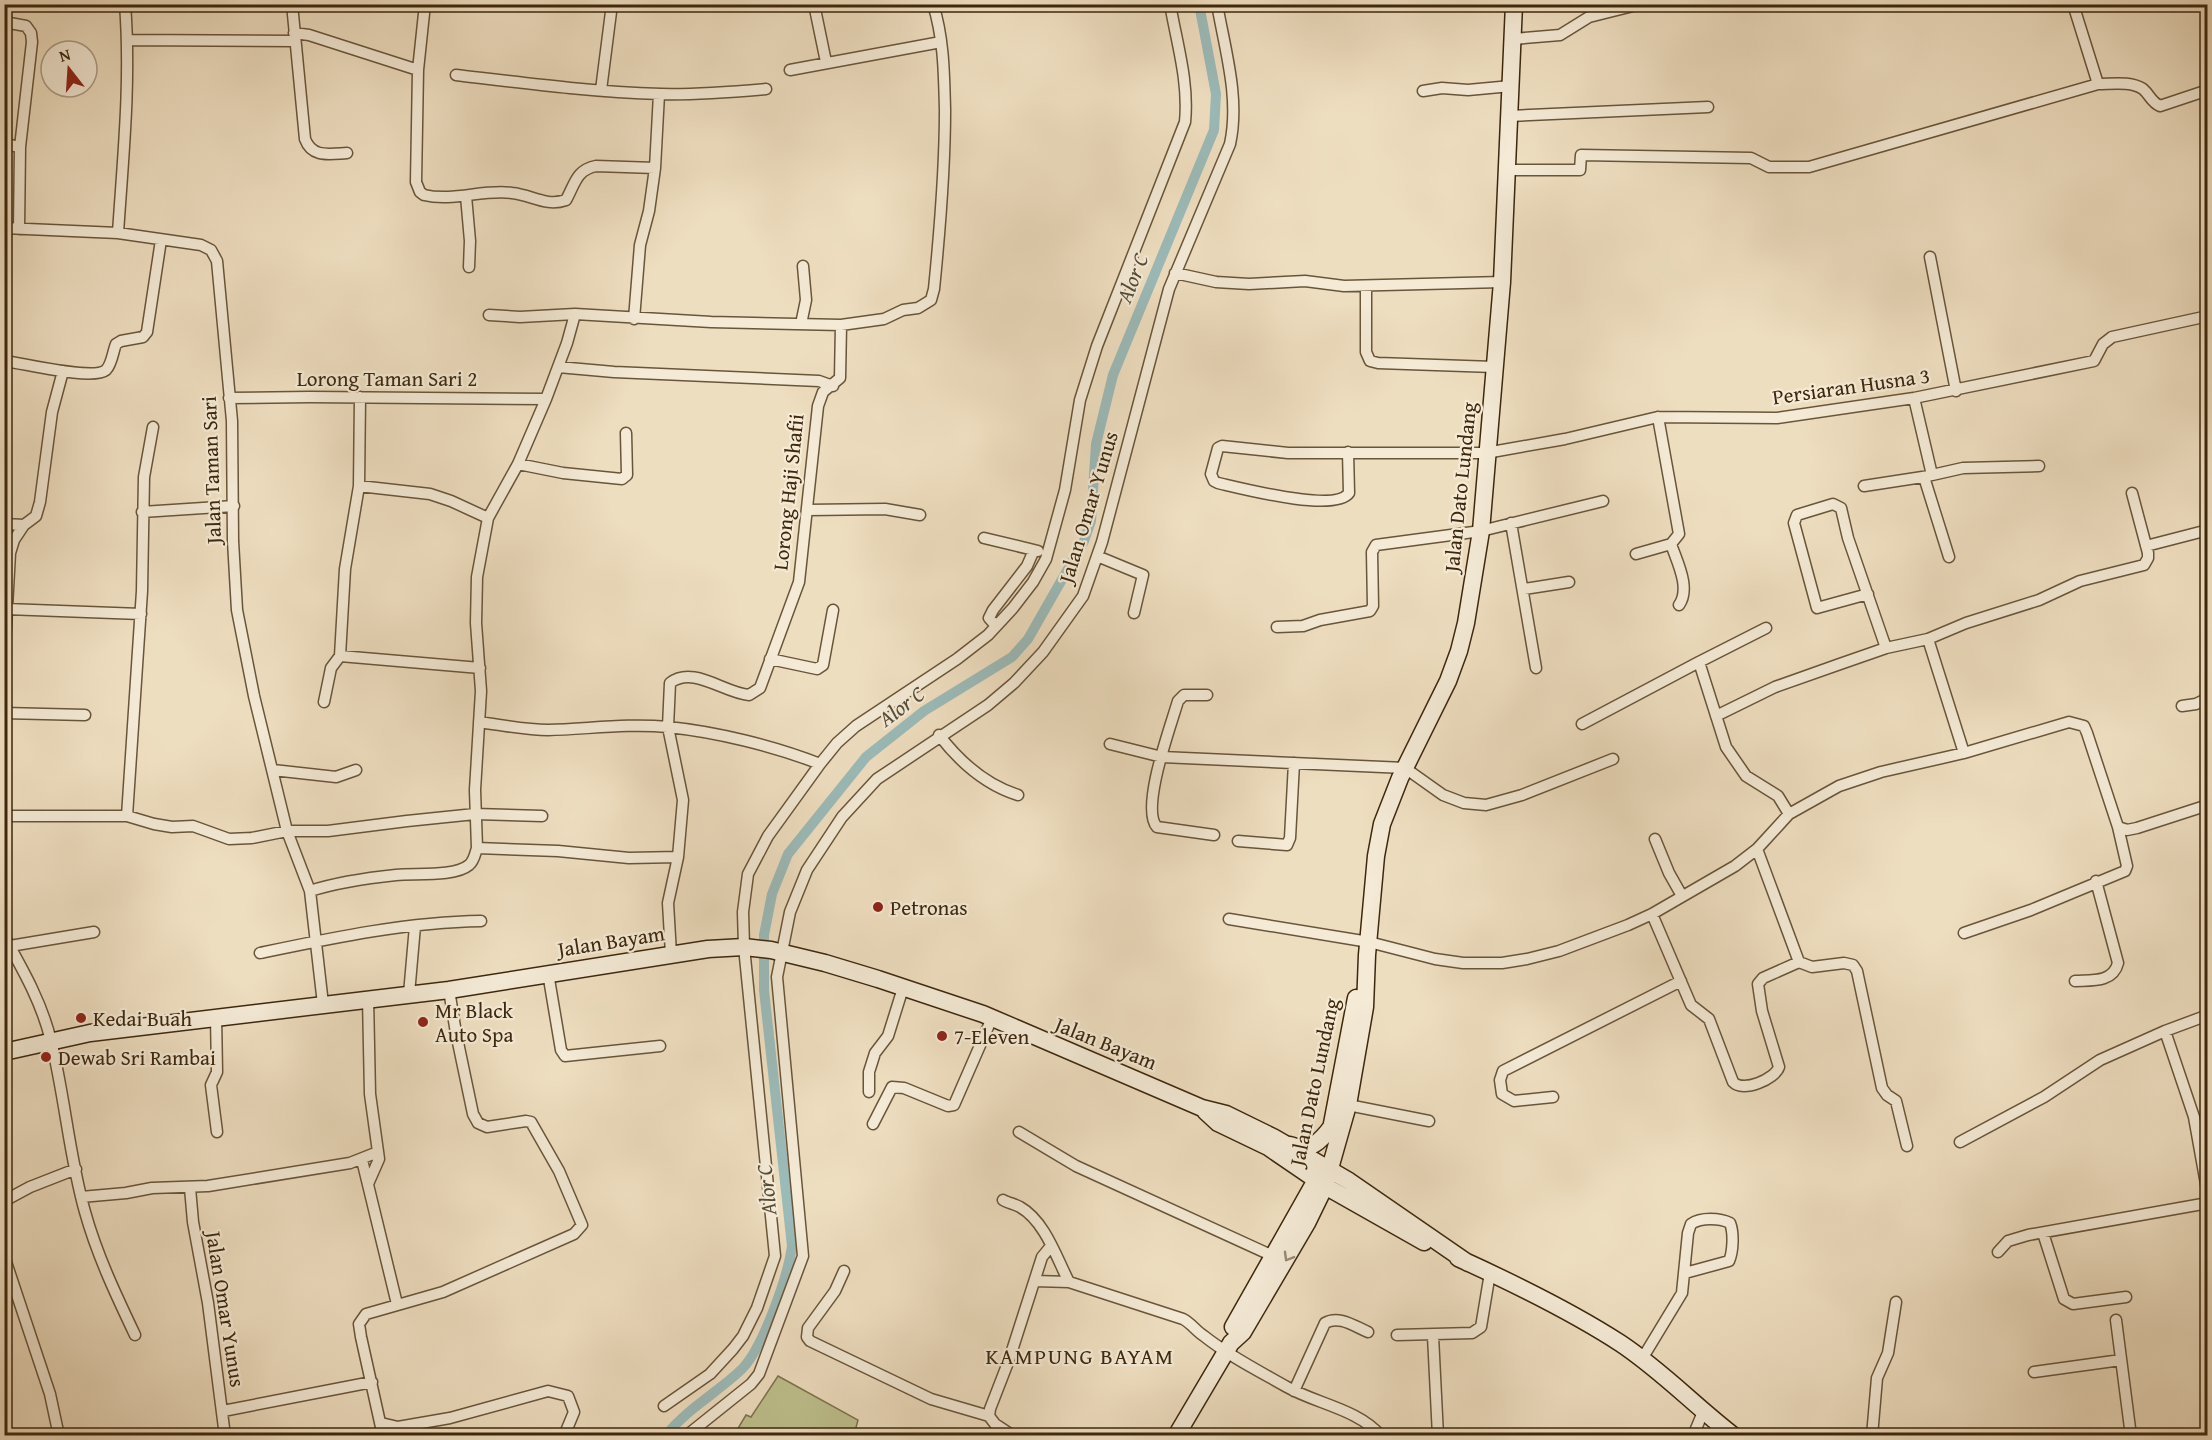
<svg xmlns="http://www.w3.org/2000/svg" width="2212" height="1440" font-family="'Gentium Book Plus',serif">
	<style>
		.green { fill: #bec08e; stroke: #7e744e; stroke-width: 1.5 }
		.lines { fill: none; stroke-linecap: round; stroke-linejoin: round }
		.canal { stroke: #9bbbb9; stroke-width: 10 }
		.street-casing { stroke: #69553a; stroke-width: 13 }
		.secondary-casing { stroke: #3d270d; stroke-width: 19 }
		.street { stroke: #f4ead6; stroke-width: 10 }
		.secondary { stroke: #f4ead6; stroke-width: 16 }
		.oneway { stroke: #988872 }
		.poi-dot { fill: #8f2418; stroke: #f4ead6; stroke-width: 2 }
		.labels { text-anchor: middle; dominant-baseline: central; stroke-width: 4.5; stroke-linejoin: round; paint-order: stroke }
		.street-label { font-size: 21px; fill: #3d270d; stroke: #f4ead6 }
		.poi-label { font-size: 21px; fill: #3d270d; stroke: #f4ead6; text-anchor: start }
		.water-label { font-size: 22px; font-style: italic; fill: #544c38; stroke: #f4ead6 }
		.neighbourhood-label { font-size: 22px; letter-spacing: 1.5px; fill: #3d270d; stroke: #f4ead6 }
	</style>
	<rect width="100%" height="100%" fill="#eedec0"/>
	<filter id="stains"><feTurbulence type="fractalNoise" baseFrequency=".00333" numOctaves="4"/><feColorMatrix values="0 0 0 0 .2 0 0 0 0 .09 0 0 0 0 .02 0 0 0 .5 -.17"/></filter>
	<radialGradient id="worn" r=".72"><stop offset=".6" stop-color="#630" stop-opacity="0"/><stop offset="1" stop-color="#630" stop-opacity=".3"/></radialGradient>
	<path class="green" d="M778 1376 858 1420 854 1435H734L746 1415 751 1417Z"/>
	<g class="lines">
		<path class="canal" d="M665 1436C689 1407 717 1393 742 1369 763 1348 788 1276 792 1246L764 990V935L772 894 788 854 866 757 924 711 1012 657 1028 639 1084 541 1091 521 1096 444 1113 375 1214 130 1216 94 1199 4"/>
		<g class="street-casing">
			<path id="street" d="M292 4 305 139C312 158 329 154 347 153
				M425 4 418 70 416 182 420 192 424 195C453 202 483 189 512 193 532 195 546 207 566 200 575 184 576 170 596 166L655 168
				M814 4 826 62
				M2073 4 2098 84
				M4 22 26 26 31 33 32 42 20 147 19 229
				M294 33 309 35 418 70
				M1513 39 1560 35 1589 17 1637 5 1655 4
				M128 40 295 41
				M790 70 941 42
				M456 75C524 83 593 92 661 94 696 95 731 92 766 89
				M601 90 612 4
				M1423 91 1442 88 1468 90 1511 86
				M1510 116 1708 107
				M4 144 20 147
				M1508 170H1580L1581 155 1751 158 1769 167H1809L2098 84C2112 84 2131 81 2143 89 2150 95 2151 102 2160 106L2208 90
				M466 196 470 241 469 267
				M4 228 118 233 201 245 211 250 217 261 232 421 233 541 237 610 254 696 287 831 310 891 323 1004
				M118 233C123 157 131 81 125 4
				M1930 257 1956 391
				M1175 273 1216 282 1249 284 1305 281 1344 286 1502 282
				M1366 286V352L1370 361 1378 363 1494 367
				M489 315 520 317 575 314 711 322 841 325 884 319 903 310 918 308 931 300 934 289C940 229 945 170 945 110 944 74 944 39 933 4
				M634 319 640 245 649 211 655 168 659 94
				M801 324 806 300 803 266
				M4 361C23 363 93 381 106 370 112 364 113 351 116 344L121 341 143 337 147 332 161 240
				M558 367 614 372 819 381 833 386
				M229 398 310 397 546 399
				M1914 398 1932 475 1963 468 2039 466
				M1348 452 1349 493C1335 513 1240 488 1218 483L1214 481 1211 474 1218 448 1222 446 1288 453H1486L1565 439 1658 417 1777 418 1914 398 2094 361 2103 344 2112 337 2208 316
				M518 464 563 473 622 479 627 475 626 433
				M1924 477 1949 557
				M359 486 430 494 451 501 488 518
				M1864 486 1929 476
				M808 510 885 509 920 515
				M142 512 234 506
				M1511 523 1536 668
				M4 524 24 525
				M984 538 1038 551
				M1671 544C1677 562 1691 588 1679 605
				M2146 546 2208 530
				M1636 554 1671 544 1679 534 1658 417
				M1097 556 1143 575 1134 613
				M1524 589 1569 582
				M1868 594 1817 608 1794 523 1797 515 1833 504 1841 508 1848 538 1886 648
				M6 609 141 614
				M996 626 989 618 993 610 1027 566 1034 550
				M1277 627 1303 626 1320 620 1370 611 1373 606 1372 552 1376 545 1481 531 1603 501
				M1928 639 1964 753
				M340 656 480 668
				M770 659 817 669 823 665 833 610
				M1699 662 1766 628
				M4 663 10 553 14 540 24 525 36 516 40 502 52 412 63 371
				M1207 695H1184L1178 701C1171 725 1140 809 1157 827L1214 835
				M324 702 331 668 340 656 345 569 359 486 360 397
				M2182 706 2196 704 2208 698
				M4 713 85 715
				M1716 716 1775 687 1840 664 1886 648 1928 639 1966 623 2039 600 2080 581 2144 565 2148 558V553L2132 493
				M479 722C502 725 525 730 548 730 588 729 628 723 668 727 717 732 774 746 820 764
				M1582 724 1699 662 1726 747 1746 776 1778 796 1789 814
				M939 735C959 761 986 785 1018 795
				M1110 744 1162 757 1405 768 1443 795 1464 803 1486 805 1522 795 1613 759
				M273 770 336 777 356 770
				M4 816H127L154 824 172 827 193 826 229 839 252 838 287 831H328L407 821 475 814 542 816
				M127 816 142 591 144 477 153 427
				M1655 839 1669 873 1682 896
				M1238 841 1287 845 1290 838 1294 763
				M477 848 558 851 629 858 678 857
				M310 891C338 882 367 878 396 875 415 873 455 877 469 865 474 861 475 854 477 848L475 790 481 691 476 623 477 577 488 518 518 464 546 399 567 343 575 314
				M1652 914 1691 1005 1709 1019 1733 1082C1743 1093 1775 1079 1779 1067L1762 1011 1758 984 1763 978 1799 962 1757 849
				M1229 919 1369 942 1435 959 1463 963H1502L1527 959 1559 951 1628 925 1652 914 1735 866 1757 849 1789 814 1839 786 1881 772 1964 753 2069 722 2084 726 2087 733 2118 827 2127 830 2137 828 2208 805
				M1964 933 2031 910 2125 871 2127 866 2118 827
				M4 936C23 970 42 1003 51 1041 65 1097 69 1156 85 1212 97 1255 116 1295 135 1335
				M10 946 94 932
				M260 953C332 938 407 922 481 921
				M671 954 668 903 678 857 683 800 668 727 670 683C693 665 724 693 749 695L760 688 799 582 818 406 823 392 840 378 841 325
				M1799 962 1812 967 1844 963 1853 965 1857 971 1882 1088 1887 1095 1896 1101 1907 1146
				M548 973 561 1050 565 1056 660 1046
				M2075 981C2091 980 2113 983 2118 963L2096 881
				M409 994 415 926
				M368 998 370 1094 379 1159 368 1184
				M216 1016 217 1072 211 1085 217 1132
				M2165 1031 2194 1117 2208 1195
				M869 1092V1072L875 1053 888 1036 903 988
				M1553 1097 1514 1101 1502 1094 1500 1080 1503 1071 1681 981
				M1348 1105 1429 1121
				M873 1124 892 1087 904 1088 948 1106 954 1105 992 1018
				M1019 1132 1076 1166 1273 1256
				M1960 1142 2044 1097 2100 1060 2165 1031 2208 1015
				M362 1160 397 1304
				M190 1188 193 1222 208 1303 225 1436
				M81 1197 126 1193 152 1188 208 1186 350 1163 378 1152
				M1003 1200C1008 1203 1015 1204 1020 1207 1045 1221 1057 1259 1069 1282
				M4 1201 30 1187 76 1169
				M2043 1233 2064 1299 2073 1304 2126 1297
				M1998 1252 2008 1241 2028 1235 2208 1203
				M4 1256 50 1394 59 1436
				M844 1271 835 1291 808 1328 807 1337 810 1341 931 1399 989 1416
				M1035 1281 1069 1282 1183 1319C1191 1323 1196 1331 1204 1336 1229 1356 1259 1371 1287 1387 1317 1404 1358 1409 1381 1436
				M2116 1320 2131 1436
				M1397 1335 1472 1333 1481 1327 1490 1273
				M1433 1336 1438 1436
				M1642 1359 1682 1293 1688 1233 1691 1224C1701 1217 1720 1218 1730 1223 1734 1233 1733 1252 1729 1261L1685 1273
				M2034 1372 2121 1360
				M1294 1391 1325 1323C1339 1315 1354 1326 1368 1332
				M664 1406 710 1374 733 1349 743 1336 757 1308 775 1256 744 947 743 912 748 874 768 836 820 764 837 743 856 726 957 659 988 635 1013 608 1033 582 1046 559 1065 490 1080 400 1097 346 1185 122C1189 82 1177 44 1170 4
				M223 1411 372 1382
				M989 1416 990 1409 1009 1360 1042 1257 1051 1246
				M989 1416 995 1424 1013 1436
				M381 1423 398 1427 450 1418 548 1391 568 1396 574 1412 564 1436
				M383 1436 361 1337 359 1324 366 1314 443 1292 574 1234 582 1225 559 1171 531 1122 526 1121 487 1127 478 1123 473 1114 456 1033 449 990
				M686 1436 751 1384 759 1374 803 1256 777 977 790 912 807 870 842 817 877 779 988 705 1014 683 1043 652 1083 596 1102 542 1169 289 1230 144C1240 98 1225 50 1217 4
				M1693 1436 1703 1412
				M1872 1436 1877 1378 1888 1353 1896 1302"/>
		</g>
		<g class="secondary-casing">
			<path id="secondary" d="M4 1052 90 1033 449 990 708 949 744 947 771 950 825 963 878 979 983 1014 1202 1108 1226 1114 1273 1137 1349 1181 1468 1263
				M1205 1111 1218 1123 1268 1147 1325 1186 1424 1242
				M1331 1129 1356 998
				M1290 1145C1310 1153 1321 1141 1332 1126
				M1458 1258C1513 1283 1569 1310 1620 1343 1661 1370 1695 1406 1734 1436
				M1233 1327 1316 1180 1319 1171
				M1176 1436 1231 1343 1243 1332 1307 1223 1325 1186 1348 1105 1365 1007 1367 955 1376 856 1382 824 1400 778 1448 681 1459 651 1466 623 1481 531 1502 282 1514 4"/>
		</g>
		<use href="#street" class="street"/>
		<use href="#secondary" class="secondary"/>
	</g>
	<defs><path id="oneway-chevron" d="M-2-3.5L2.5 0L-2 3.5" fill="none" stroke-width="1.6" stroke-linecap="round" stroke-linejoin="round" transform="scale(1.5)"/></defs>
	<use class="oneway" href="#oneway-chevron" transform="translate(1288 1257) rotate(120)"/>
	<g class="poi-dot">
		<circle cx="878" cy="907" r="6"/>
		<circle cx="81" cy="1018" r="6"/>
		<circle cx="423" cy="1022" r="6"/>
		<circle cx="942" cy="1036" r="6"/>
		<circle cx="46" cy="1057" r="6"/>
	</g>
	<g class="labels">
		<g class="street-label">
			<text x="387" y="378">Lorong Taman Sari 2</text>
			<text transform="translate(1851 386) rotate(-8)">Persiaran Husna 3</text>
			<text transform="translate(211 470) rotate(-92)">Jalan Taman Sari</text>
			<text transform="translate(1460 487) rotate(-84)">Jalan Dato Lundang</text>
			<text transform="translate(788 492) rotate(-84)">Lorong Haji Shafii</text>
			<text transform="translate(1088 507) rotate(-73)">Jalan Omar Yunus</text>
			<text transform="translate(611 941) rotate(-9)">Jalan Bayam</text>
			<text transform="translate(1106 1043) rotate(22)">Jalan Bayam</text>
			<text transform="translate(1314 1082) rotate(-78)">Jalan Dato Lundang</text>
			<text transform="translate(226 1309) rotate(81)">Jalan Omar Yunus</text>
		</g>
		<g class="poi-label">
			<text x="890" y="907">Petronas</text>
			<text x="435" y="1010">Mr Black<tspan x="435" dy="24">Auto Spa</tspan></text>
			<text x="93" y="1018">Kedai Buah</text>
			<text x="954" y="1036">7-Eleven</text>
			<text x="58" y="1057">Dewab Sri Rambai</text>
		</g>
		<g class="water-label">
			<text transform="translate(1132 278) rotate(-68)">Alor C</text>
			<text transform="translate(901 706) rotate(-37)">Alor C</text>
			<text transform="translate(766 1190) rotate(-96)">Alor C</text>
		</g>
		<g class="neighbourhood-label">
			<text x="1080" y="1356">KAMPUNG BAYAM</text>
		</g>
	</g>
	<rect width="2212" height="1440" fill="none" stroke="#eedec0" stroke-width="24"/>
	<rect x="6" y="6" width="2200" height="1428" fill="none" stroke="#3d270d" stroke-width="3"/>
	<rect x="12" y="12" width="2188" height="1416" fill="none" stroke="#3d270d" stroke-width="1.5"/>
	<g transform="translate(69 69) rotate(343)"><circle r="28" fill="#f4ead6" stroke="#ab9c86" stroke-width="1.5"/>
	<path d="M0-4.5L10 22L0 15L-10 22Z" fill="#8f2418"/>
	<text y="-9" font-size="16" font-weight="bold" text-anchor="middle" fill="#3d270d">N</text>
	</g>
	<rect width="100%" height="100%" filter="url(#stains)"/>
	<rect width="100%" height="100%" fill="url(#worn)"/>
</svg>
